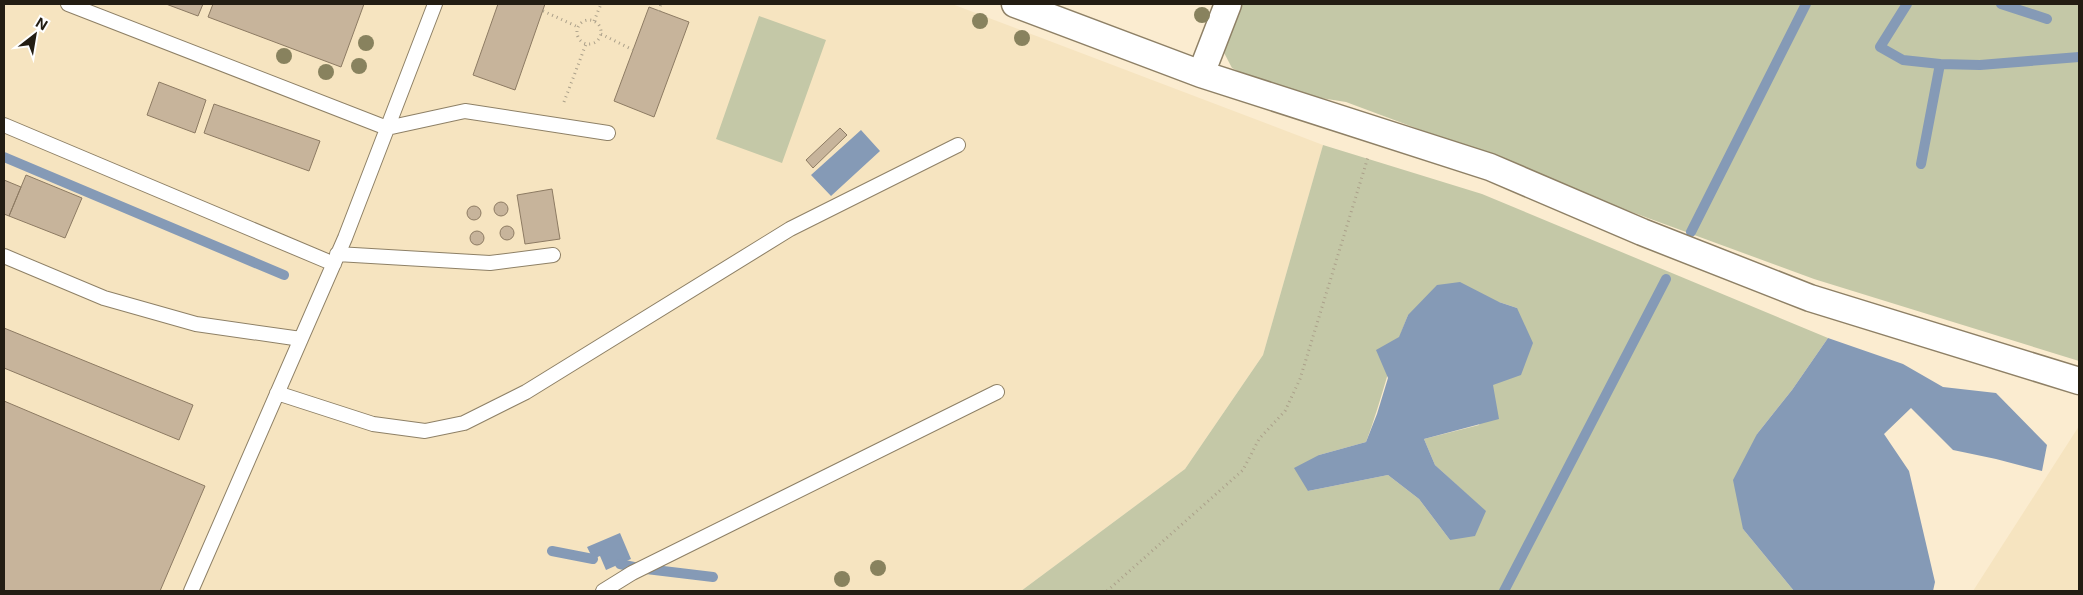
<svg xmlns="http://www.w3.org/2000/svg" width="2083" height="595" font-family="Inter,sans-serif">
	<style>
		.built { fill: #f6e4c0 }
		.green { fill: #c4c8a7; fill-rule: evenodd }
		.water { fill: #859ab6 }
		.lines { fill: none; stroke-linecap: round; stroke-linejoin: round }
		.stream { stroke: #859ab6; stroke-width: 10 }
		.building { fill: #c7b49b; stroke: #8d7b63 }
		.service-casing { stroke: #8e8066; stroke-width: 16 }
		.minor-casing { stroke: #8e8066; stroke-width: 29 }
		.path { stroke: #aba08a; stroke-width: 3; stroke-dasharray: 1 4; stroke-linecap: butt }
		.service { stroke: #fff; stroke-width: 14 }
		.minor { stroke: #fff; stroke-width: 26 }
		.tree { fill: #88825e }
	</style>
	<rect width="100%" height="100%" fill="#fbecd0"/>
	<path class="built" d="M4 4H952L1323 145 1263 355 1185 469 1021 591H4Z
		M2079 426V591H1973Z"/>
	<path class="green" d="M1240 4H2079V361L1814 279 1588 196 1472 149 1346 102 1277 91 1232 68 1221 47Z
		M759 16 826 40 782 163 716 139Z
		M1323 145 1482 194 1828 338 1792 390 1757 434 1743 529 1794 591H1021L1185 469 1263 355ZM1499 302 1517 308 1479 425 1424 439 1435 465 1485 511 1450 540 1419 499 1388 475 1308 491 1319 455 1366 442C1382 400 1391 356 1408 315Z"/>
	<path class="water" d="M861 130 880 151 831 196 811 175Z
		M1460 282 1499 302 1517 308 1533 343 1521 375 1493 385 1499 419 1424 439 1435 465 1486 511 1475 536 1450 540 1419 499 1388 475 1308 491 1294 468 1319 455 1366 442 1377 414 1388 378 1376 350 1399 337 1408 315 1437 285Z
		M1828 338 1903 364 1943 387 1996 393 2047 445 2042 471 1996 459 1953 450 1911 408 1884 434 1909 471 1935 582 1933 591H1794L1743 529 1733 480 1757 434 1792 390Z
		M620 533 631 559 606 570 600 556 593 559 587 547Z"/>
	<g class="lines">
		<path class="stream" d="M1907 4 1880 47 1903 60 1940 64
			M2001 4 2047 19
			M4 157 284 275
			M1921 164 1940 64 1980 65 2079 57
			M1691 232 1806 4
			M552 551 593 559
			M620 564 638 568 713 577
			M1504 591 1666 279"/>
	</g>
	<path class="building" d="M166 4H203L198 16Z
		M213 4H364L341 67 208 17Z
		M498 4H545L515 90 473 75Z
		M649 7 689 22 654 117 614 101Z
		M159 82 206 100 195 133 147 115Z
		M214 104 320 141 309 171 204 133Z
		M840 128 847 135 813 168 806 160Z
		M26 175 82 198 65 238 9 216Z
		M4 180 21 187 9 216 4 214Z
		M552 189 560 239 525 244 517 195Z
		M494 209a7 7 0 1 1 14 0a7 7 0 1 1-14 0Z
		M467 213a7 7 0 1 1 14 0a7 7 0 1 1-14 0Z
		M500 233a7 7 0 1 1 14 0a7 7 0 1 1-14 0Z
		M470 238a7 7 0 1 1 14 0a7 7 0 1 1-14 0Z
		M4 328 193 405 179 440 4 368Z
		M4 401 205 486 160 591H4Z"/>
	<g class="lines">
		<g class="service-casing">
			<path id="service" d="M68 4 387 128 465 111 608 133
				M4 125 334 264
				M337 254 490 263 553 255
				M4 256 104 298 196 324 301 339
				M277 393 373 424 425 431 464 423 526 392 790 229 958 145
				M191 591 345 238 435 4
				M603 591 632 573 997 392"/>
		</g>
		<g class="minor-casing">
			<path id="minor" d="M1015 4 1201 74 1490 167 1642 232 1810 298 2079 381
				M1201 74 1228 4"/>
		</g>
		<path class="path" d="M543 11 578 27
			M659 11 661 4
			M577 32a12 12 0 1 1 24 0a12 12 0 1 1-24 0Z
			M594 21 601 4
			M601 34 633 50
			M564 102 586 44
			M1107 591 1243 470 1259 439 1285 411 1300 379 1368 157"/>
		<use href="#service" class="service"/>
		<use href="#minor" class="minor"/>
	</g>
	<g class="tree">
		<circle cx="1202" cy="15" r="8"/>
		<circle cx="980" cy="21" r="8"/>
		<circle cx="1022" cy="38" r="8"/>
		<circle cx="366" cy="43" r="8"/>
		<circle cx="284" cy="56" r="8"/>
		<circle cx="359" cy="66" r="8"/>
		<circle cx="326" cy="72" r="8"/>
		<circle cx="878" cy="568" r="8"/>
		<circle cx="842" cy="579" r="8"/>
	</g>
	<rect width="2083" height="595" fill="none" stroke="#231d13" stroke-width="10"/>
	<g transform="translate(35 35) rotate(31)" stroke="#ffffff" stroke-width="4" paint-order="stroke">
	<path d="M0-4L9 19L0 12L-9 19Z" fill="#231d13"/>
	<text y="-8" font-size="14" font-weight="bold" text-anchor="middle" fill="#231d13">N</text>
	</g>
</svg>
